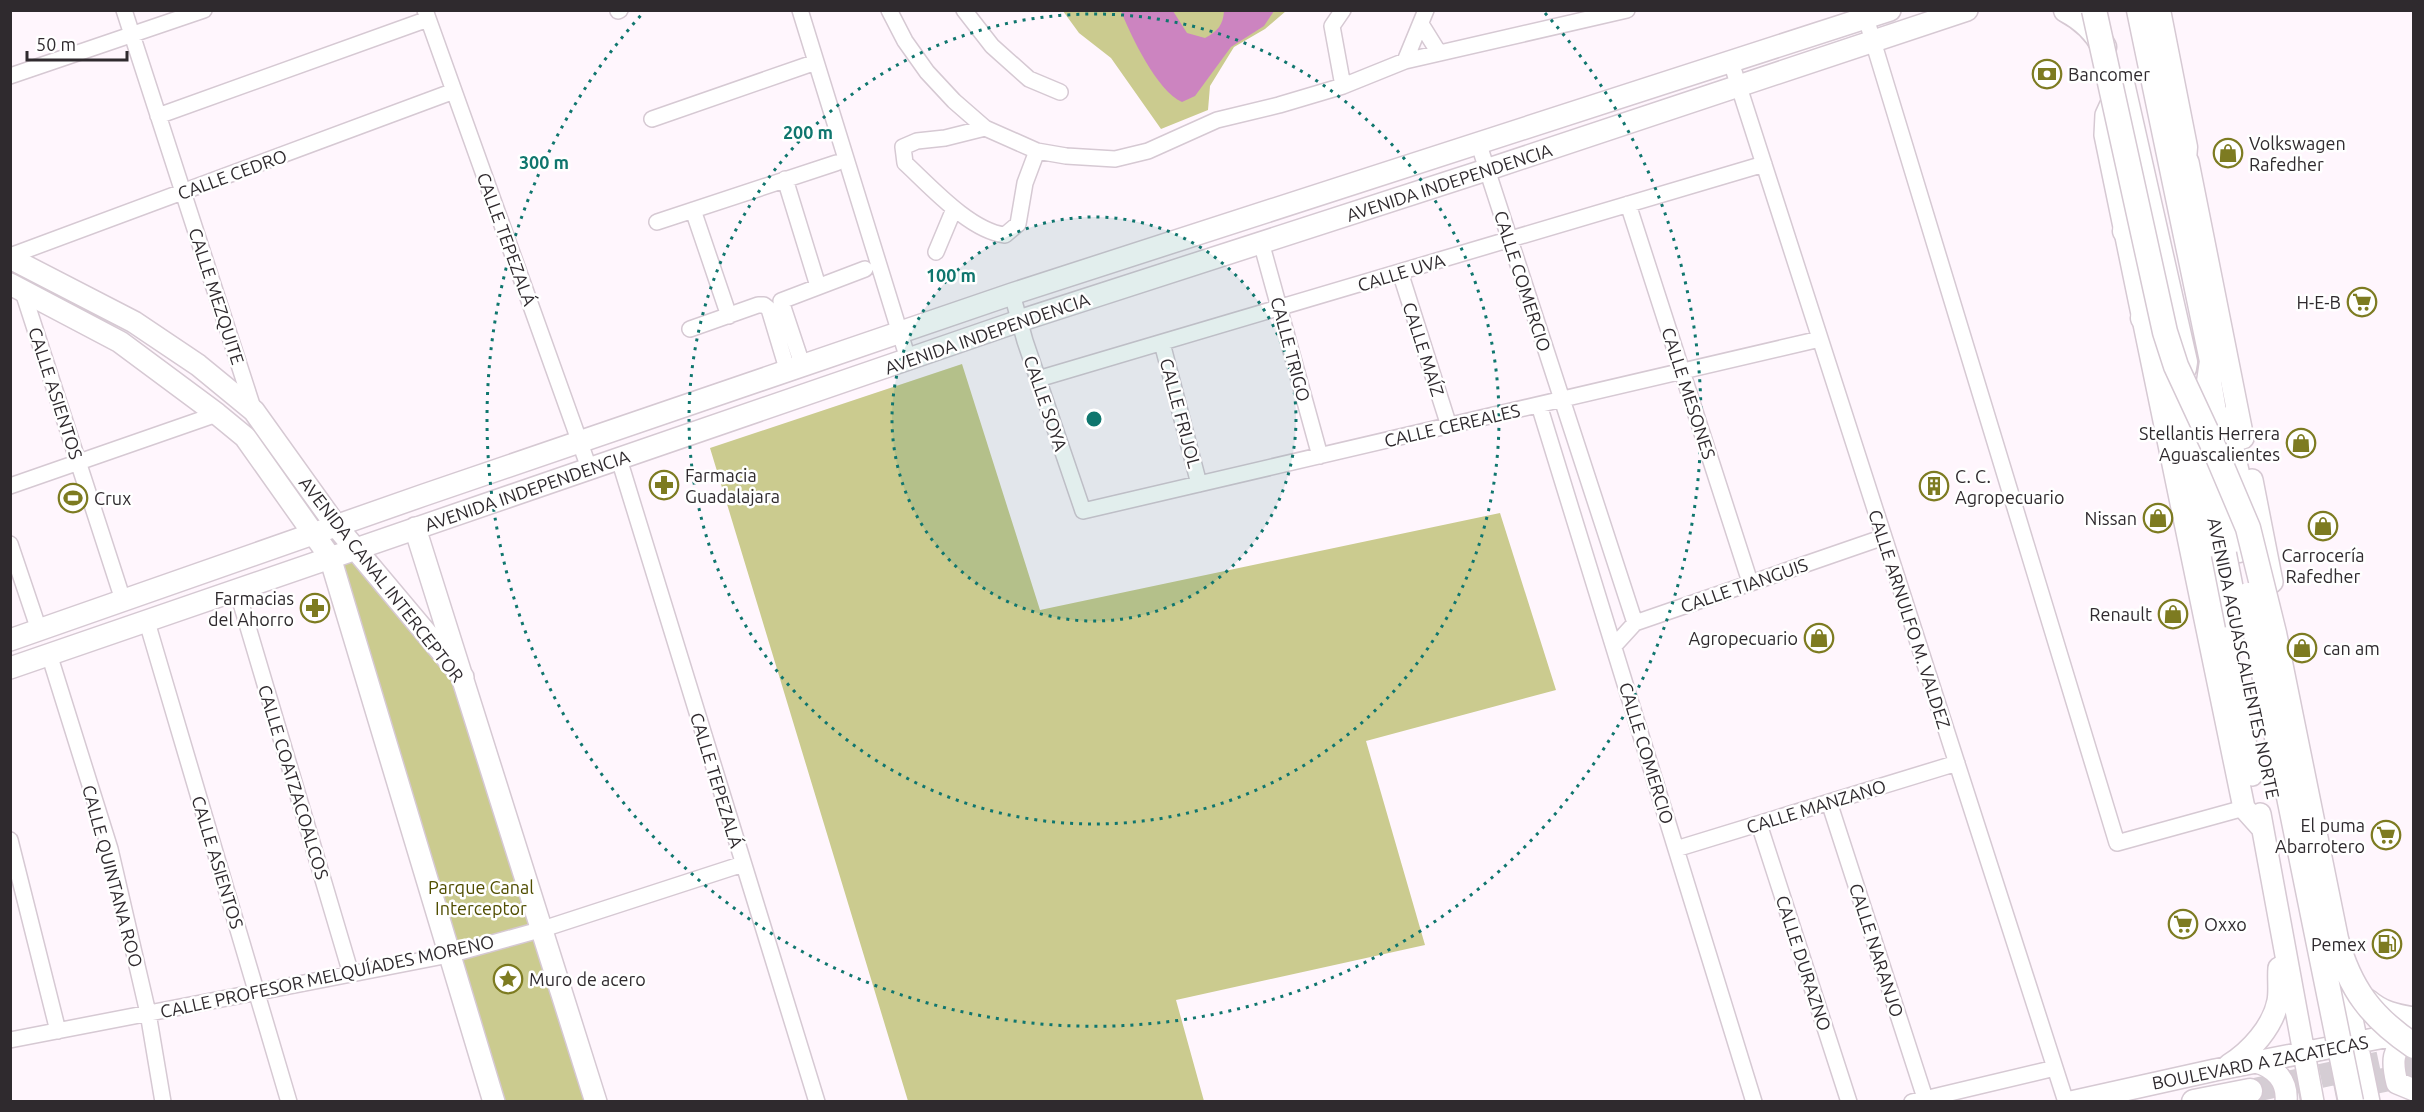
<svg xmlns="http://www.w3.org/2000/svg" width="2424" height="1112" font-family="Ubuntu,sans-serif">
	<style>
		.green { fill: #cbcb8f }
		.water { fill: #cc84c0 }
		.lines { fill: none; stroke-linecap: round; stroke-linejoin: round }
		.primary-tunnel { stroke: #d5cdd4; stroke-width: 24; stroke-dasharray: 24 12; stroke-linecap: butt }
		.street-casing { stroke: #d6c9d3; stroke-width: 18 }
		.secondary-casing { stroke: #d6c9d3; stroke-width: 24 }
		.primary-casing { stroke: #d6c9d3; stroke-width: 27 }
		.street { stroke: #fff; stroke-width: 15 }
		.secondary { stroke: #fff; stroke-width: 21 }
		.primary { stroke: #fff; stroke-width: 24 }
		.primary-bridge-casing { stroke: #d6c9d3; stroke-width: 27; stroke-linecap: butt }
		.primary-bridge { stroke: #fff; stroke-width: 24 }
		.ring { fill: none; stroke: #0f766e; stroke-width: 3; stroke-dasharray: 3 6 }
		.labels { text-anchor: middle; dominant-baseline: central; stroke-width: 5; stroke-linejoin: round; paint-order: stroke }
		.poi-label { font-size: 18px; fill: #2f2a2e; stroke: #fff; text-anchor: start }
		.street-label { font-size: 18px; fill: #2f2a2e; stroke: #fff }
		.park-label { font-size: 18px; fill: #504d00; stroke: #fff }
		.centre { fill: #0f766e; stroke: #fff; stroke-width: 3 }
		.ring-label { font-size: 18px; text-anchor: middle; font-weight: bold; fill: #0f766e; stroke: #fff; stroke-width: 5; stroke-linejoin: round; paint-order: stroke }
	</style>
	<rect width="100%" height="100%" fill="#fff6fd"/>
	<path class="green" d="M1063 11H1286L1265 29 1234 47 1210 86 1208 110 1161 129 1111 58 1079 33Z
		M962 364 1040 610 1500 513 1556 690 1366 741 1425 945 1176 1000 1204 1101H908L710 448Z
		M351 559 455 684 584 1101H504L338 569Z"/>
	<path class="water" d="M1121 11H1173L1187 33 1205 38C1218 31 1223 25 1224 11H1274L1264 26 1231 47 1195 96 1182 102C1157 91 1131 36 1121 11Z"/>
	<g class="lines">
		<path class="primary-tunnel" d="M2250 1091 2414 1056
			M2299 1097 2414 1074"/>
		<g class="street-casing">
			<path id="street" d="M124 10 254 411
				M425 10 589 468
				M800 10 908 359
				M889 10 905 41 927 72 954 101 985 128 1037 151 1066 156 1115 159 1148 151 1217 120 1279 105 1343 86 1405 61 1627 10
				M964 10 992 46 1029 79 1060 92
				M618 11 620 10
				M1866 18 2117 843 2244 808
				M1421 24 1439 53
				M1405 61 1426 10
				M1731 62 2066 1102
				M10 76 204 10
				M1343 86 1332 26 1343 10
				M158 116 428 19
				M652 119 816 62
				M985 128 945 138 917 141 903 147 905 163C930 186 970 231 1005 235L1018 224 1025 183 1037 151
				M1479 145 1635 623
				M785 179 818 286
				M1628 204 1750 582
				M693 210 729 316
				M657 222 836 163
				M1261 242 1320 456
				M936 252 954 209
				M10 256 454 91
				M1400 272 1449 426
				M22 289 123 600
				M1012 294 1025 341 1083 511 1820 339
				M690 329 758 305H764L769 309 788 372
				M1162 343 1199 484
				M803 367 781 301 865 269
				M1038 379 1764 164
				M1539 405 1754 1102
				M619 459 817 1102
				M10 486 217 414
				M10 544 39 630
				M237 590 351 974
				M147 622 289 1102
				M1614 646 1635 623 1884 537
				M49 654 110 849 148 1013 163 1102
				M1829 802 1925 1098
				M1759 824 1849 1102
				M10 840 58 1031
				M1676 849 1957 763
				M10 1040 449 955 543 929 743 864
				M1912 1102 2055 1068"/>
		</g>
		<g class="secondary-casing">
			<path id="secondary" d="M2116 93 2106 115 2105 135 2244 808 2262 828
				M2188 162 2243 438
				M10 258 134 322 198 365 254 411 337 527 463 677
				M10 284 120 342 217 414 245 437 330 557 494 1102
				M2170 367 2252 775
				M2226 418 2245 502
				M2252 480 2272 582
				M415 528 596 1102
				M10 640 424 495 1012 294 1890 10
				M10 668 1019 321 1486 170 1967 10
				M2260 814 2313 1102
				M2342 970 2369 1102
				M2368 1000C2382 1012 2395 1015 2414 1018
				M2408 1033C2393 1052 2391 1059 2397 1083L2414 1090
				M2256 1062C2275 1067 2288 1081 2286 1102
				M2229 1065C2250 1052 2273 1027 2278 1001 2280 991 2278 979 2279 968
				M2071 1102 2215 1070 2410 1032"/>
		</g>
		<g class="primary-casing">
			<path id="primary" d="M2066 10C2083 19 2095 30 2104 47
				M2139 10 2212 361 2209 382 2221 453
				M2158 10 2185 147 2182 185
				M2122 83 2185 362 2184 368
				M2125 231 2142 227
				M2143 318 2160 314
				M2188 405 2224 554
				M2229 496 2239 550
				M2194 1102 2250 1091"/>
		</g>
		<use href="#street" class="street"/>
		<use href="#secondary" class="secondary"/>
		<use href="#primary" class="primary"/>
		<g class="primary-bridge-casing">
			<path id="primary-bridge" d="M2094 10 2165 332 2176 366 2215 450 2248 528 2274 633 2336 939C2350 989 2371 1017 2414 1046
				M2224 554 2238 625
				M2248 595 2351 1102"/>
		</g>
		<use href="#primary-bridge" class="primary-bridge"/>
	</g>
	<circle cx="1094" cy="419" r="202" fill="#0f766e" fill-opacity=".12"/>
	<g class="ring">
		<circle cx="1094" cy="419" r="202"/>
		<circle cx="1094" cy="419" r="405"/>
		<path d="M1545 13A607 607 0 1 1 643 13"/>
	</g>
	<defs>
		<g id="bank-ring" transform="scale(1.5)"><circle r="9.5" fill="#fff" stroke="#7d7b21" stroke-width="1.5"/><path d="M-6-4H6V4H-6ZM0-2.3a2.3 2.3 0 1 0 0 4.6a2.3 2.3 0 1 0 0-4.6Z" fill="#7d7b21"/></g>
		<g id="shop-ring" transform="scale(1.5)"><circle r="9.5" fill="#fff" stroke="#7d7b21" stroke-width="1.5"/><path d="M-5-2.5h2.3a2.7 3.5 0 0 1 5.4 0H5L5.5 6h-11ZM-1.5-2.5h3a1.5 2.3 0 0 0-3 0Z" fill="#7d7b21"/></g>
		<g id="supermarket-ring" transform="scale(1.5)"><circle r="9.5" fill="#fff" stroke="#7d7b21" stroke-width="1.5"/><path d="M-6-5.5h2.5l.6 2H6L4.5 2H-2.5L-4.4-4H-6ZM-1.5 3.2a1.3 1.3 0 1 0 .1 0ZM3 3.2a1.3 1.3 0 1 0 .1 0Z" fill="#7d7b21"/></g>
		<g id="pharmacy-ring" transform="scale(1.5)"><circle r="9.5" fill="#fff" stroke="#7d7b21" stroke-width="1.5"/><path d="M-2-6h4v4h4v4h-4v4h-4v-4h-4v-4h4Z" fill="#7d7b21"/></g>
		<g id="building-ring" transform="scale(1.5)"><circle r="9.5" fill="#fff" stroke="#7d7b21" stroke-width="1.5"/><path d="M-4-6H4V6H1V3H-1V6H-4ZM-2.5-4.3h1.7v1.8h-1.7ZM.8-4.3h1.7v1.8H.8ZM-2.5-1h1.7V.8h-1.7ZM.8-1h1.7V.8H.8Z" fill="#7d7b21"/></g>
		<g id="stadium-ring" transform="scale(1.5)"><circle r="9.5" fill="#fff" stroke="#7d7b21" stroke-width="1.5"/><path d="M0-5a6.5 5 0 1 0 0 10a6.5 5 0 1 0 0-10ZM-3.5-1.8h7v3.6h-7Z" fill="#7d7b21"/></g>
		<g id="fuel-ring" transform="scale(1.5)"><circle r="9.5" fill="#fff" stroke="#7d7b21" stroke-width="1.5"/><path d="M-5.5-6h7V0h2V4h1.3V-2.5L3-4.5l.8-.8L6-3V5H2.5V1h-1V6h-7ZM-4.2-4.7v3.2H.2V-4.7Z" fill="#7d7b21"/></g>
		<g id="sight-ring" transform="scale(1.5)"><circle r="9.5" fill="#fff" stroke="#7d7b21" stroke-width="1.5"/><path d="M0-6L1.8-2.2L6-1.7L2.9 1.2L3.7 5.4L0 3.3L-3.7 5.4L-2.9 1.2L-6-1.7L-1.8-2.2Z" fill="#7d7b21"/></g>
	</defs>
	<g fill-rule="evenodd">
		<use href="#bank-ring" x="2047" y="74"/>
		<use href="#shop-ring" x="2228" y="153"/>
		<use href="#supermarket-ring" x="2362" y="302"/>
		<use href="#shop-ring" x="2301" y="443"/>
		<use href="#pharmacy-ring" x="664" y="485"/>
		<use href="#building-ring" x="1934" y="486"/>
		<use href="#stadium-ring" x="73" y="498"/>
		<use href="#shop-ring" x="2158" y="518"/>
		<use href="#shop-ring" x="2323" y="526"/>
		<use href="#pharmacy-ring" x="315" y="608"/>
		<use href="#shop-ring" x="2173" y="614"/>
		<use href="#shop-ring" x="1819" y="638"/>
		<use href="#shop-ring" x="2302" y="648"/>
		<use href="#supermarket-ring" x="2386" y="835"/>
		<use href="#supermarket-ring" x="2183" y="924"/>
		<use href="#fuel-ring" x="2387" y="944"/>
		<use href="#sight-ring" x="508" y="979"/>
	</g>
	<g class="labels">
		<g class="poi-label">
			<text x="2068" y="74">Bancomer</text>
			<text x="2249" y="143">Volkswagen<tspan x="2249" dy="21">Rafedher</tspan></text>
			<text x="2341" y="302" text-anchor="end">H-E-B</text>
			<text x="2280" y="433" text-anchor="end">Stellantis Herrera<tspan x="2280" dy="21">Aguascalientes</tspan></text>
			<text x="685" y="475">Farmacia<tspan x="685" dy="21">Guadalajara</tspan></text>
			<text x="1955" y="476">C. C.<tspan x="1955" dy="21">Agropecuario</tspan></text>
			<text x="94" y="498">Crux</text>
			<text x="2137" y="518" text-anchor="end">Nissan</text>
			<text x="2323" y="555" text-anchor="middle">Carrocería<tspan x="2323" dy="21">Rafedher</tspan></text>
			<text x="294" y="598" text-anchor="end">Farmacias<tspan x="294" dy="21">del Ahorro</tspan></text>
			<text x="2152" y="614" text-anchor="end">Renault</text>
			<text x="1798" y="638" text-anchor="end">Agropecuario</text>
			<text x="2323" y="648">can am</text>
			<text x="2365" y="825" text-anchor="end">El puma<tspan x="2365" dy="21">Abarrotero</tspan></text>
			<text x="2204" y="924">Oxxo</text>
			<text x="2366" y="944" text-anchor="end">Pemex</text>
			<text x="529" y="979">Muro de acero</text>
		</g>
		<g class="street-label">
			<text transform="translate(232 174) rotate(-20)">CALLE CEDRO</text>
			<text transform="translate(1449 182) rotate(-18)">AVENIDA INDEPENDENCIA</text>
			<text transform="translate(507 239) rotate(70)">CALLE TEPEZALÁ</text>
			<text transform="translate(1401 272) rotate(-17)">CALLE UVA</text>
			<text transform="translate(1523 281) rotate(72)">CALLE COMERCIO</text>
			<text transform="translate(217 296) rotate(72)">CALLE MEZQUITE</text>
			<text transform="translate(987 333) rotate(-19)">AVENIDA INDEPENDENCIA</text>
			<text transform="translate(1291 349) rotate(75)">CALLE TRIGO</text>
			<text transform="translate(1424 349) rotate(72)">CALLE MAÍZ</text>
			<text transform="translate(56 393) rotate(72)">CALLE ASIENTOS</text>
			<text transform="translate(1689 393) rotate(72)">CALLE MESONES</text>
			<text transform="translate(1046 403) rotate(71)">CALLE SOYA</text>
			<text transform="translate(1181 413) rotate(75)">CALLE FRIJOL</text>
			<text transform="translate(1452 425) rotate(-13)">CALLE CEREALES</text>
			<text transform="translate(527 490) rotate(-19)">AVENIDA INDEPENDENCIA</text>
			<text transform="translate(382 579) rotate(52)">AVENIDA CANAL INTERCEPTOR</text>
			<text transform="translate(1744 585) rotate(-19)">CALLE TIANGUIS</text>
			<text transform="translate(1910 619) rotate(72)">CALLE ARNULFO M. VALDEZ</text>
			<text transform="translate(2244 658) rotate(78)">AVENIDA AGUASCALIENTES NORTE</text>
			<text transform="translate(1647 753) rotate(73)">CALLE COMERCIO</text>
			<text transform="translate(717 780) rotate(73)">CALLE TEPEZALÁ</text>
			<text transform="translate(294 782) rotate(73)">CALLE COATZACOALCOS</text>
			<text transform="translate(1816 806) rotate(-17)">CALLE MANZANO</text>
			<text transform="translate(218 862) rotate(73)">CALLE ASIENTOS</text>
			<text transform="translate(113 876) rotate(75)">CALLE QUINTANA ROO</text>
			<text transform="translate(1877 950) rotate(72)">CALLE NARANJO</text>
			<text transform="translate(1804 963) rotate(72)">CALLE DURAZNO</text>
			<text transform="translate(327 976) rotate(-12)">CALLE PROFESOR MELQUÍADES MORENO</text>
			<text transform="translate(2260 1062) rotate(-11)">BOULEVARD A ZACATECAS</text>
		</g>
		<g class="park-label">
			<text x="481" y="887">Parque Canal<tspan x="481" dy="21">Interceptor</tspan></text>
		</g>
	</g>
	<circle cx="1094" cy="419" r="9" class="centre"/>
	<g class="ring-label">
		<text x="808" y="139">200 m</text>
		<text x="544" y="169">300 m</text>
		<text x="951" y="282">100 m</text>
	</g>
	<rect width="2424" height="1112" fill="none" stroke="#2f2a2e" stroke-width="24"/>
	<path d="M27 51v9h100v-9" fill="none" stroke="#2f2a2e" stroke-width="3"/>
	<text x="36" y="51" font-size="18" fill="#2f2a2e" stroke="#ffffff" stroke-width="4.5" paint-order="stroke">50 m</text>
</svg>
